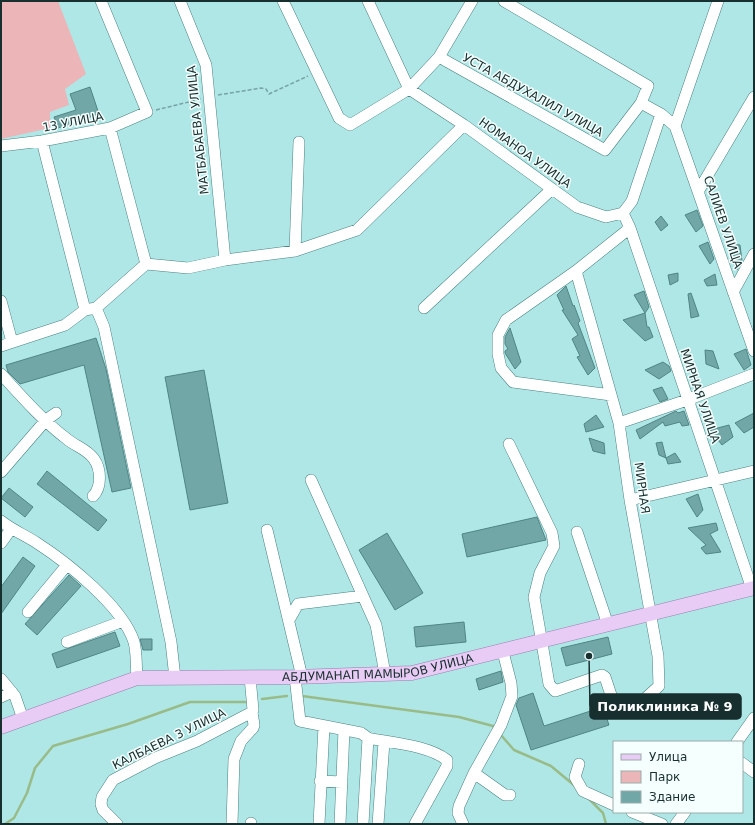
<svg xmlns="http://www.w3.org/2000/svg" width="755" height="825" font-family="'DejaVu Sans',sans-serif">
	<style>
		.green { fill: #ecb5b7 }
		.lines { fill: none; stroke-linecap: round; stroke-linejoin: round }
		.stream { stroke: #9b8; stroke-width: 2.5 }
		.building { fill: #71a7a7; stroke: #508585 }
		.minor-casing { stroke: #4b8181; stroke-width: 12 }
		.major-casing { stroke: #967fac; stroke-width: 15 }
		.path { stroke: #77a3a3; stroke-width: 1.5; stroke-dasharray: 4 2; stroke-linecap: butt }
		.minor { stroke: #fff; stroke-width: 11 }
		.major { stroke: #e9ccf5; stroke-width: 14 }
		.labels { text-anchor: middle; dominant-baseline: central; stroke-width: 3; stroke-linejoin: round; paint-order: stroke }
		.street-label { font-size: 12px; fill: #182f2f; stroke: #f4fffe }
		.leader { fill: none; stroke: #182f2f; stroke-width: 1.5 }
		.callout-dot { fill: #182f2f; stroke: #f4fffe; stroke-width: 1.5 }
		.callout { fill: #182f2f; stroke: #182f2f; stroke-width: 1.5 }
		.callout-label { font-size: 13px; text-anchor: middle; font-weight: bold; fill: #fff }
	</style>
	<rect width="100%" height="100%" fill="#afe7e7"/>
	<path class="green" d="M1 1H58L86 74 65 89 69 105 50 112V128L1 139Z"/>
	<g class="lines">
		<path class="stream" d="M302 696 459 717 493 726 495 729
			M262 699 287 696
			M500 734 514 750 551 766 575 786
			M589 799 603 813 606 824
			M5 824 14 818 27 793 35 768 53 746 128 724 190 702H249"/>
	</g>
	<path class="building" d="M90 87 99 114 58 128 54 117 76 110 70 94Z
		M697 210 703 226 696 232 685 215Z
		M661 216 668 225 661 231 655 222Z
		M708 242 714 259 710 264 699 246Z
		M729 244 740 245 742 261 737 270Z
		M678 273V281L670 285 668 275Z
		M715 274 717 285 707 286 704 280Z
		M566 286 573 306 574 305 580 321 578 323 595 368 588 375 577 357 580 356 572 339 578 335 562 310H564L557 295Z
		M644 291 649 307 645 313 634 295Z
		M691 293 699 316 691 318 688 294Z
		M645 313 647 327H649L653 337 645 341 623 320Z
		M510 328 521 362 515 369 505 353V351L508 349 505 344V337Z
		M96 338 106 369 131 488 112 492 84 365 20 384 8 372 6 365Z
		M746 349 751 365 744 370 734 354Z
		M705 350 713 351 719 369 706 364Z
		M663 362 669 366 671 371 659 379 645 370Z
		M204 370 228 503 190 510 165 377Z
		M662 387 668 399 660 402 653 390Z
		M676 411 678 413 684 411 689 425 682 426 680 422 665 426 663 422 640 439 636 430Z
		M754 413V427L744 433 735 423Z
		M596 415 604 427 586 432 584 424Z
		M729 425 733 437 722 445 710 430Z
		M589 438 604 443 605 454 593 451Z
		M662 442 666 458 659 455 656 443Z
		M675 453 681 462 668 464 666 458Z
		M47 471 107 520 98 531 37 484Z
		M9 488 33 507 25 517 1 498Z
		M698 494 703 510 697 517 686 499Z
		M537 517 546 540 467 557 462 534Z
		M716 523 718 530 710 534 721 552 706 554 701 548 706 545 688 528Z
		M387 533 423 593 395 610 359 550Z
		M23 557 35 566 1 614V587Z
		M69 575 81 586 37 635 25 624Z
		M464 622 466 642 416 647 414 627Z
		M115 632 120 646 57 668 52 654Z
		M608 637 612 654 566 666 561 648Z
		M140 639H152V650H143Z
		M501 671 503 682 479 690 476 679Z
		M533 693 544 726 603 707 609 725 531 750 516 705 519 698Z"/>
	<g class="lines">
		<g class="minor-casing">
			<path id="minor" d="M180 1 206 65 225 260
				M283 1 339 118 350 125 409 89 439 57 472 1
				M368 1 409 89 464 125 577 207 606 217 623 213 632 201 661 114
				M504 1 648 86 641 103 661 114 675 126 754 351
				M439 57 605 150 641 103
				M675 126 718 1
				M110 128 146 264
				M42 141 85 310
				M1 146 42 141 110 128 147 112 101 1
				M699 190 754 97
				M623 213 630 228 752 589
				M295 251 299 142
				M576 271 619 423 630 500 658 656 659 686 639 704
				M733 292 754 254
				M1 301 12 342
				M96 308 104 327 171 642 175 678
				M424 308 552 189
				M1 346 65 325 85 310 96 308 146 264 188 268 225 260 295 251 357 230 464 125
				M1 374C21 396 43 421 67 439 75 446 87 449 94 459 101 469 102 487 93 496
				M611 395 513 382 501 368 498 354V335L506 320 576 271 630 228
				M619 423 687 400 754 374
				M509 444 552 533 554 546 540 573 534 597 549 684 555 691 602 675 605 677 615 707
				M1 472 46 420 56 413
				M311 480 376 625 385 674
				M630 500 754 471
				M1 521C12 530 25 535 37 543 68 563 123 607 134 642 137 653 136 667 137 678
				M267 530 302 677
				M577 532 608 625
				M1 543 11 529
				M28 612 67 565
				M289 620 298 604 363 596
				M67 642 123 621
				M295 677 300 721 361 733 368 738 363 824
				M1 679 15 696 23 719
				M1 697 12 692
				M368 738C391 743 428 745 447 760V766L415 824
				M737 742 754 718
				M742 763 754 772
				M579 764 575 777 583 791 614 805
				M474 773 505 795H510
				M320 781 342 782
				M632 812 662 824
				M117 824 103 810 101 804 102 797 113 780 155 758 197 741 252 712 253 710 250 677
				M232 824 234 759 241 741 253 728 254 725 252 712
				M251 824V823
				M319 824 324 726
				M340 824 344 730
				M378 824 384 742
				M463 824 458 813 459 806 474 773 501 725 512 696 511 683 503 652
				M676 824 685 812"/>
		</g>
		<g class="major-casing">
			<g id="major">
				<path id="s1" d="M1 727 137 678 295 677 412 673 754 588"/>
			</g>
		</g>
		<path class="path" d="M218 95 261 88 266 89 269 94 308 76
			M156 110 201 99"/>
		<use href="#minor" class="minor"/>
		<use href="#major" class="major"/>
	</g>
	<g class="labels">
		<g class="street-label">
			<text transform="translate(533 95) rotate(29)">УСТА АБДУХАЛИЛ УЛИЦА</text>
			<text transform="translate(73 122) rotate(-11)">13 УЛИЦА</text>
			<text transform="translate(198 130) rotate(-96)">МАТБАБАЕВА УЛИЦА</text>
			<text transform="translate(525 153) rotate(36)">НОМАНОА УЛИЦА</text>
			<text transform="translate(723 222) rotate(71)">САЛИЕВ УЛИЦА</text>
			<text transform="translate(700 396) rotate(71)">МИРНАЯ УЛИЦА</text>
			<text transform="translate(642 488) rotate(82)">МИРНАЯ</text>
			<text stroke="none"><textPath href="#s1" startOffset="386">АБДУМАНАП МАМЫРОВ УЛИЦА</textPath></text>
			<text transform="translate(169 739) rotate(-26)">КАЛБАЕВА 3 УЛИЦА</text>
		</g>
	</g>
	<path class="leader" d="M589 656L590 706"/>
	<circle class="callout-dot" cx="589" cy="656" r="4"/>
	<rect class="callout" x="590" y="694" width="151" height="25" rx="4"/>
	<g class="callout-label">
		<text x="665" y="711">Поликлиника № 9</text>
	</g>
	<rect width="755" height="825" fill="none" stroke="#182f2f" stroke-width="4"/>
	<rect x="613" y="741" width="130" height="72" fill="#f4fffe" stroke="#9cacab"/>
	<rect x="621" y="754" width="20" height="6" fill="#e9ccf5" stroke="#9cacab"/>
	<text x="649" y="761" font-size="12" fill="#182f2f">Улица</text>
	<rect x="621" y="771" width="20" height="12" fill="#ecb5b7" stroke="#9cacab"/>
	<text x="649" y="781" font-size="12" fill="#182f2f">Парк</text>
	<rect x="621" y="791" width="20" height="12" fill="#71a7a7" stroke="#9cacab"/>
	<text x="649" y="801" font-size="12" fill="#182f2f">Здание</text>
</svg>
